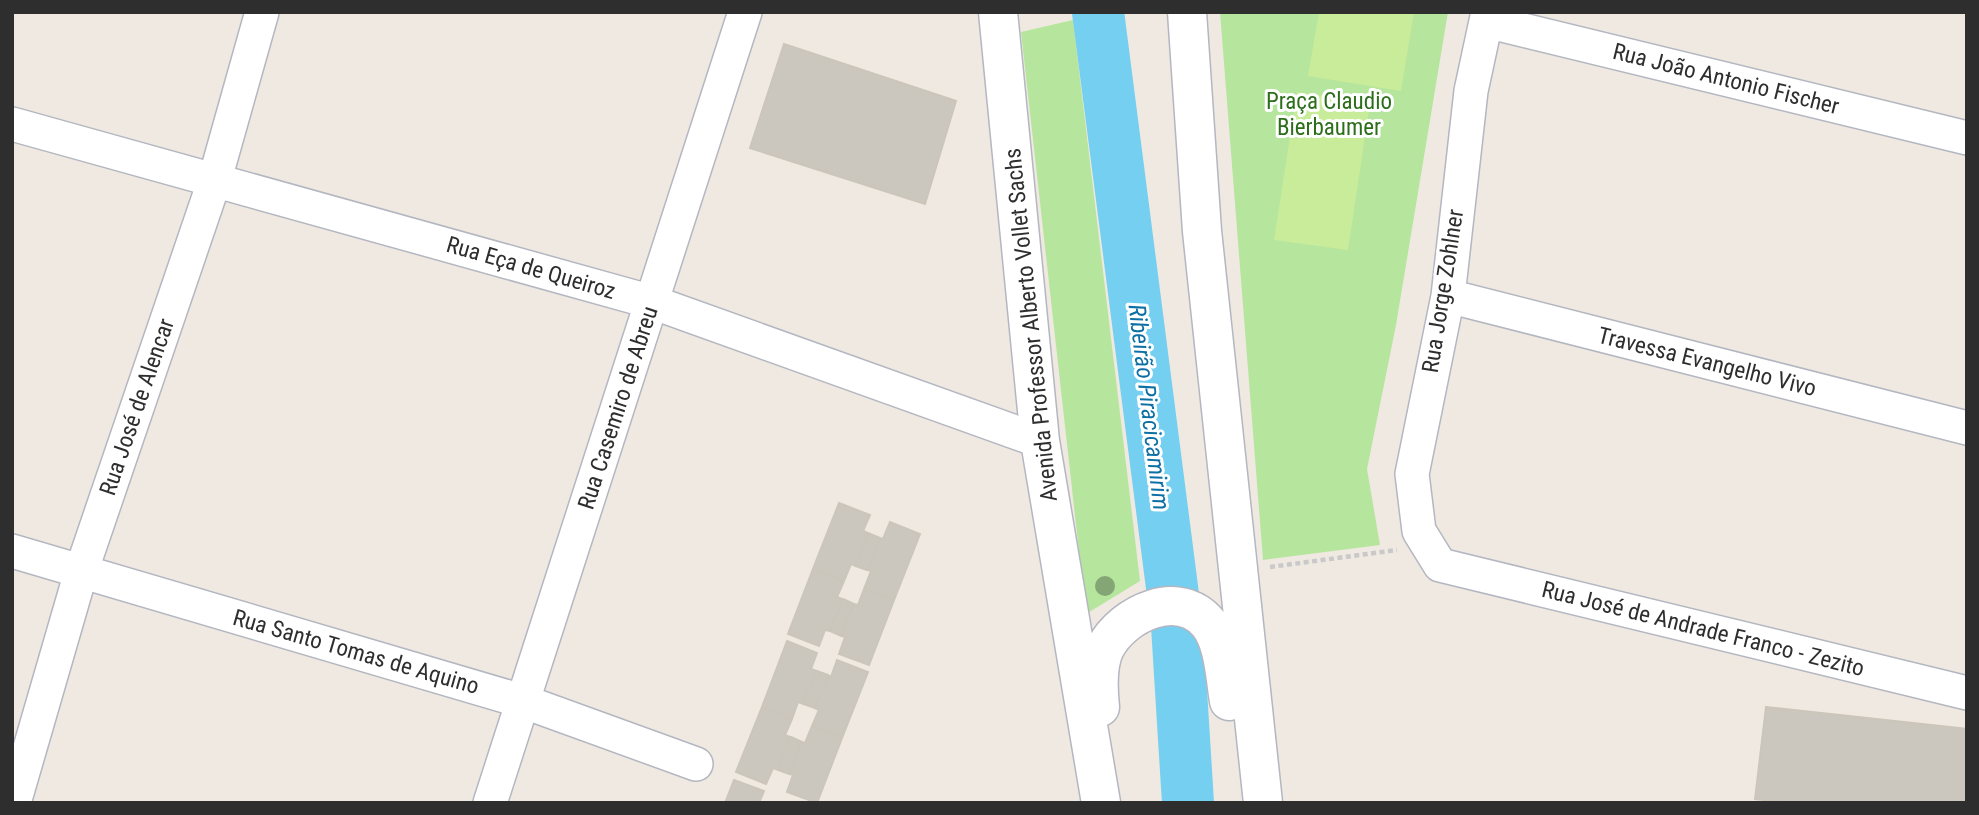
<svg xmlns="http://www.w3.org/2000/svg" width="1979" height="815" font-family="'Roboto Condensed',sans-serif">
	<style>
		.green { fill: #b6e59e }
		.pitch { fill: #c9ec9a }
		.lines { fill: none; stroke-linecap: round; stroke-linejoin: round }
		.river { stroke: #75cff0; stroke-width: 52 }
		.building { fill: #cbc7bf; stroke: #cbc5ba; stroke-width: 2 }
		.street-casing { stroke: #b4b7c1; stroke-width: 36 }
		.secondary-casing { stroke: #b4b7c1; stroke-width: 41 }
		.path { stroke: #c9c9c9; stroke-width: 4.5; stroke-dasharray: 5 3.5; stroke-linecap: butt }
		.street { stroke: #fff; stroke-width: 33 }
		.secondary { stroke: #fff; stroke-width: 38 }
		.tree { fill: #84a574 }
		.labels { text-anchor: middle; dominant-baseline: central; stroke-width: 6; stroke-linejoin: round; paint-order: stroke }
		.street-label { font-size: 23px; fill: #2e2e2e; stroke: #fff }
		.park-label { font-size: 23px; fill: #2c6e1b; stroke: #fff }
		.water-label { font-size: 24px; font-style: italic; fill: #0d6fa3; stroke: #fff }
	</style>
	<rect width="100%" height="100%" fill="#efe9e1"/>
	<path class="green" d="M1220 12H1448L1396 325 1367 469 1380 545 1263 560Z
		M1073 20 1140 581 1086 614 1021 32Z"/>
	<path class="pitch" d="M1319 12H1414L1401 91 1308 76Z
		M1297 92 1370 103 1348 250 1274 240Z"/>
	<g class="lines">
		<path class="river" d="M1098 12 1177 626 1188 803"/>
	</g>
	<path class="building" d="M784 44 956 101 925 204 750 148Z
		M839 503 870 515 863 531 880 538 883 539 890 522 920 534 894 600 864 589 871 571 851 564 844 581 813 569Z
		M868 533 880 538 867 570 855 566Z
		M813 569 844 581 837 597 854 604 858 605 864 589 894 600 869 665 839 654 845 637 830 631 825 630 819 646 788 634Z
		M843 599 854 604 841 636 830 631Z
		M787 641 817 653 811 669 828 675 831 677 837 660 868 672 842 738 812 726 819 710 815 708 798 702 792 719 762 707Z
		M816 671 828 675 815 708 803 704Z
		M762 707 792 719 785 735 802 742 805 743 812 726 842 738 817 803 787 792 793 775 773 768 766 784 736 772Z
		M1766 707 1967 729V803H1790L1755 799Z
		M791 737 802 742 789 774 778 770Z
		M734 780 764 791 759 803H725Z"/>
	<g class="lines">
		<g class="street-casing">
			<path id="street" d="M1488 12 1471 91 1448 296 1412 474 1419 531 1440 565 1967 693
				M1486 21 1967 138
				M12 124 652 302 1040 441
				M1448 296 1967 428
				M12 551 525 702 696 764
				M14 803 81 572 215 179 262 12
				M490 803 745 12"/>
		</g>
		<g class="secondary-casing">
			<path id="secondary" d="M998 12 1040 441 1101 803
				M1187 12 1202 231 1263 803
				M1100 707C1098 688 1097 665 1105 648 1123 613 1179 588 1208 623 1224 642 1225 678 1229 701"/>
		</g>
		<path class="path" d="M1270 567 1397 550"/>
		<use href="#street" class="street"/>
		<use href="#secondary" class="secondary"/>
	</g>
	<circle class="tree" cx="1105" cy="586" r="10"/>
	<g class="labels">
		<g class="street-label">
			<text transform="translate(1726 79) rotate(14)">Rua João Antonio Fischer</text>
			<text transform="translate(531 268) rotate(16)">Rua Eça de Queiroz</text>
			<text transform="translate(1443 291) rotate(-81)">Rua Jorge Zohlner</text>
			<text transform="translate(1031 325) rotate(-96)">Avenida Professor Alberto Vollet Sachs</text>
			<text transform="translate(1707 362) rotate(14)">Travessa Evangelho Vivo</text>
			<text transform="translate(137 407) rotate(-71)">Rua José de Alencar</text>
			<text transform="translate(618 408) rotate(-72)">Rua Casemiro de Abreu</text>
			<text transform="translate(1703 629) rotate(14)">Rua José de Andrade Franco - Zezito</text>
			<text transform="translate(356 652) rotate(16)">Rua Santo Tomas de Aquino</text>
		</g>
		<g class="park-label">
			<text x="1329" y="101">Praça Claudio<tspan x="1329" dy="26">Bierbaumer</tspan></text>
		</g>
		<g class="water-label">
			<text transform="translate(1149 407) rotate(83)">Ribeirão Piracicamirim</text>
		</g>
	</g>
	<rect width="1979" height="815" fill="none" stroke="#2e2e2e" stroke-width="28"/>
</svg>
